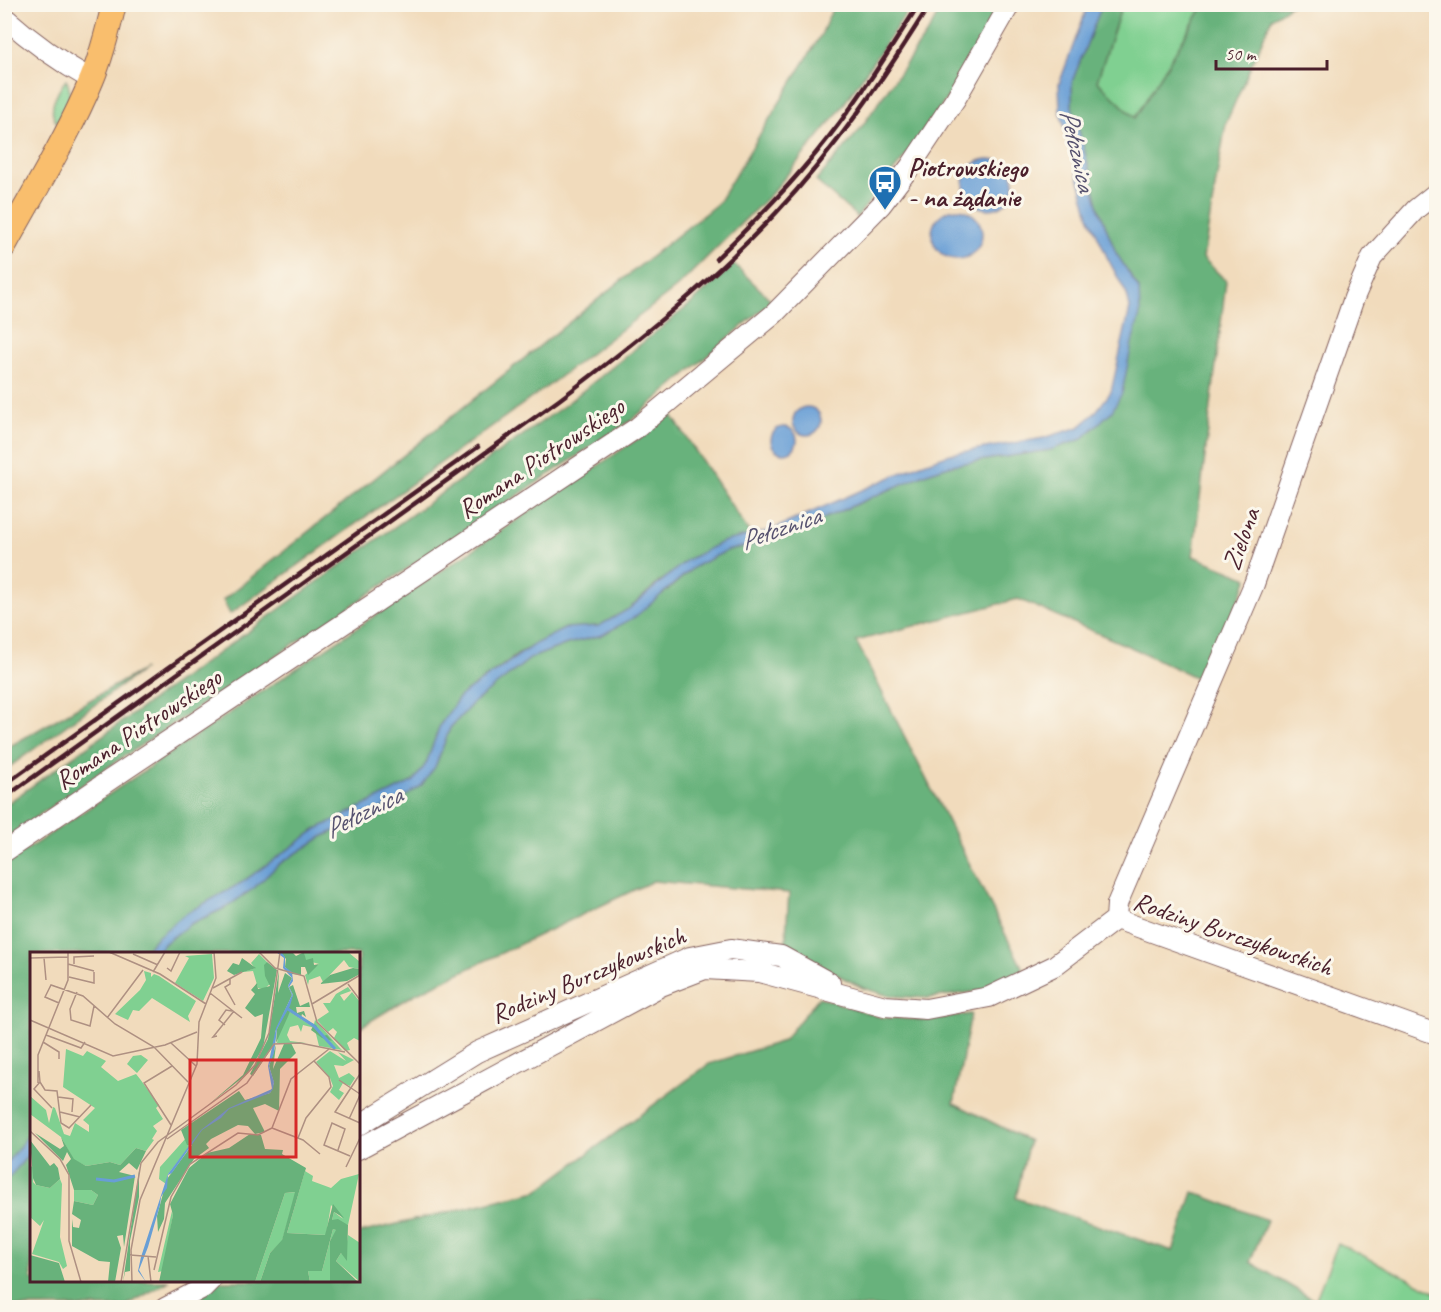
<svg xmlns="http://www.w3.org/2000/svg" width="1441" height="1312" font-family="Caveat,sans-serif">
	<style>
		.green { fill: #80d091; stroke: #65785e; stroke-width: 1.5 }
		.forest { fill: #68b27b; stroke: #596853; stroke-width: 1.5 }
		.water { fill: #689ed5; stroke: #595e80; stroke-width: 1.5 }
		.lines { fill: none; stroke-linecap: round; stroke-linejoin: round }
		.minor-casing { stroke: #84615e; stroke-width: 22 }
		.major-casing { stroke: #84615e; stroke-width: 26 }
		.minor { stroke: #fff; stroke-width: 20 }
		.major { stroke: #f9be6d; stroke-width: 24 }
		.rail { stroke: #4a1f2b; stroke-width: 4.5 }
		.labels { text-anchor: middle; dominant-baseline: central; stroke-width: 6; stroke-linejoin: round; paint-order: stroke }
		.poi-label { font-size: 26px; font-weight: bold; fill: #4a1f2b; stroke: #fbf7ec; text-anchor: start }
		.street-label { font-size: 26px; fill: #4a1f2b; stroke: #fbf7ec }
		.water-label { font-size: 27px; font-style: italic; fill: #56526f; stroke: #fbf7ec }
		.inset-river { fill: none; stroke: #689ed5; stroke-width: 3 }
		.inset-road { fill: none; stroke: #ae9082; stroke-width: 1.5 }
		.view { fill: #d62828; fill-opacity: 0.15; stroke: #d62828; stroke-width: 3 }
		.inset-edge { fill: none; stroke: #4a1f2b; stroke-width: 3 }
	</style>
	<rect width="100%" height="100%" fill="#fbf7ec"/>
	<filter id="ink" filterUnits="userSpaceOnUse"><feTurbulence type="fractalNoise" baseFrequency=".0167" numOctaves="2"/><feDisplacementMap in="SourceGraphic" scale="12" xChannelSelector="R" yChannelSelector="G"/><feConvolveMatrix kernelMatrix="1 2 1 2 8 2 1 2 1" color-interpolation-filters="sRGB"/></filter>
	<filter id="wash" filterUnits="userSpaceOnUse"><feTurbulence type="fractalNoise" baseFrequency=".008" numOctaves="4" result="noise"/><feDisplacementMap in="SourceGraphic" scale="24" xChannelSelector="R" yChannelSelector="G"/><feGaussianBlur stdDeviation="1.35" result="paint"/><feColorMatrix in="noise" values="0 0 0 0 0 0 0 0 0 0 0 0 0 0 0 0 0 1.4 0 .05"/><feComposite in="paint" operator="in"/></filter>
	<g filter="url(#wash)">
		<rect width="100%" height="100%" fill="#f1dbbc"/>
		<path class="green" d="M1122 5H1204L1135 118 1097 81Z
			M66 80C75 95 64 109 57 123 46 110 57 92 66 80Z
			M1338 1243 1436 1292V1307L1326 1308 1315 1301Z"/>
		<path class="forest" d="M834 5H912L837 114 772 193 676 288 548 386 230 614 223 600 718 203 821 35Z
			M943 5H1001L950 94 905 157 857 217 816 181 858 132 928 32Z
			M1102 5H1122L1097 81 1135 118 1204 5H1291L1272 18 1226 123 1203 258 1226 281 1193 556 1248 578 1205 682 1137 650 1018 599 856 641 1023 969 987 990 929 998 890 996 863 988 785 948 789 893 653 881 415 994 359 1028 358 954H156L166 942 190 924 225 908 254 888 279 864 322 837 405 797 435 767 450 728 472 704 531 658 567 644 602 635 668 590 694 567 726 551 777 539 927 473 952 465 1050 450 1122 393 1139 289 1116 253 1099 209 1083 145 1072 107V82Z
			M734 264 772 301 633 419 102 771 5 839 4 806 565 405 693 302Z
			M671 414 751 535 722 542 659 582 629 609 599 626 566 628 520 653 460 696 440 725 426 764 414 781 317 829 241 883 156 938 143 953 32 954 31 1132 9 1161 4 1160V865L645 434Z
			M144 669 5 770V749Z
			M819 997 880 1017 925 1020 971 1014 954 1103 1029 1141 1016 1198 1173 1251 1193 1192 1267 1220 1250 1262 1326 1307 156 1308 202 1281 358 1280 359 1233 537 1191 709 1064 783 1041Z
			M31 1152 32 1280 169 1281 124 1307H5L4 1182Z"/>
		<path class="water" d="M1088 5H1102L1072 82V107L1083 145 1099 209 1116 253 1139 289 1140 315 1132 343 1122 393 1112 411 1082 439 1050 450 952 465 927 473 777 539 726 551 694 567 635 617 602 635 567 644 531 658 472 704 450 728 435 767 422 785 405 797 322 837 279 864 254 888 225 908 190 924 166 942 155 953H143L156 938 185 914 241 883 317 829 414 781 426 764 440 725 460 696 535 644 566 628 599 626 629 609 687 560 722 542 771 530 921 464 950 454 1044 438 1079 427 1094 414 1111 392 1130 308 1127 295 1107 257 1089 216 1060 112 1059 84Z
			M964 184a25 25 0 1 1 50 0a25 25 0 1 1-50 0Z
			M932 234a25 25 0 1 1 50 0a25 25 0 1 1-50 0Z
			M793 421a14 14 0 1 1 28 0a14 14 0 1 1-28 0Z
			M771 440a13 13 0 1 1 26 0a13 13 0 1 1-26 0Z
			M31 1132V1152L5 1182V1165Z"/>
	</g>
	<g filter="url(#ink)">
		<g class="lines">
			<g class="minor-casing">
				<path id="minor" d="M4 17C32 42 60 62 92 80
					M4 852 111 779 638 427 774 314 881 205 910 167 956 98 1010 4
					M1116 919 1117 904 1254 584 1354 298 1372 257 1416 209 1436 193
					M1116 919 1436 1034
					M358 1126 477 1052 690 957 731 949 781 956 830 983
					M358 1149 661 986 705 969 759 972 885 1006 926 1009 989 997 1054 966 1116 919
					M165 1308 203 1288 211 1280"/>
			</g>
			<g class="major-casing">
				<path id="major" d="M4 246C34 191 68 137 92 79 102 55 108 30 114 4"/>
			</g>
			<use href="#minor" class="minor"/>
			<use href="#major" class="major"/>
			<path class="rail" d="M716 259C755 221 794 182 828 138 861 96 890 50 919 4
				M4 785 478 447
				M4 798 559 400C635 343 710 283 776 213 835 150 884 78 930 4"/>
		</g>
	</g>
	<defs>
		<g id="bus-pin" transform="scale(1.725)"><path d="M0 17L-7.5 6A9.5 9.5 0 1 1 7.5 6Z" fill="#1f6fb2" stroke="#fbf7ec"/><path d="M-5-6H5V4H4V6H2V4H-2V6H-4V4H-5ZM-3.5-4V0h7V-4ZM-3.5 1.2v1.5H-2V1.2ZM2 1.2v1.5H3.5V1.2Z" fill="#fff"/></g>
	</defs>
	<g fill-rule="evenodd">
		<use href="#bus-pin" x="885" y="182"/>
	</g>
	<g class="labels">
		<g class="poi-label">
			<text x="908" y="167">Piotrowskiego<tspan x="908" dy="30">- na żądanie</tspan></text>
		</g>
		<g class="street-label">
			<text transform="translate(541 458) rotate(-34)">Romana Piotrowskiego</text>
			<text transform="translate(1241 539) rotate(-70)">Zielona</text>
			<text transform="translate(138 729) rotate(-34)">Romana Piotrowskiego</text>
			<text transform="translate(1233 934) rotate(19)">Rodziny Burczykowskich</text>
			<text transform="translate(588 975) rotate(-23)">Rodziny Burczykowskich</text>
		</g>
		<g class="water-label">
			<text transform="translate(1078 150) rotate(77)">Pełcznica</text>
			<text transform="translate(780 528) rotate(-19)">Pełcznica</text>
			<text transform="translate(363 812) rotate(-27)">Pełcznica</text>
		</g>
	</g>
	<g transform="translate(30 952)">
		<rect width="330" height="330" fill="#f1dbbc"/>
		<path d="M274 0H318L330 10V17L319 15 314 8 293 30 290 24 279 28 278 33 275 23 289 12 275 8ZM182 2 184 26 173 49 145 31 159 6 155 4ZM229 2 237 10 240 32 234 37 228 36 223 19 213 20 225 16 221 11ZM114 19 121 21V25L124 22 129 24 166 49 158 64 160 70 122 46 109 59 103 58 98 68 85 62 110 38 116 28ZM318 35 321 39 310 43 314 49 322 40 330 50V89L324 86 317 91 320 98 315 99 304 86 307 80 303 76 298 80 287 68 299 60 293 51H300L306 42ZM260 60 285 76 273 73 271 80 268 73 260 75 257 83 260 89 276 91H247L249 78ZM285 68 309 95 312 98 289 94 285 78 290 84 302 89 292 84 284 72ZM36 97 53 104 57 99 76 109 71 115 88 129 106 122 110 127 129 153 126 156 133 167 123 174 127 179 122 187 124 188 116 199 106 196 90 213 80 210 56 214 44 208 31 185 0 162V144L16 158 19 171 23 155 25 156 34 182 40 184 45 171 59 180V173L53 168 65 156 33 135ZM300 99 316 109 308 100 324 108 313 114 304 113 309 126 319 121 325 126 320 134 313 131 309 138 314 141 309 148 300 140 303 134 300 126 286 110ZM111 103 118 108 107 121 97 112 103 104ZM156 186 160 194 138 222 136 232 129 227 130 215ZM0 214 5 216 3 230 6 233 20 236 30 227 32 232 30 285 37 314 33 317 29 310 2 302 14 268 10 274 0 265ZM275 219 283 224 282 229 301 236 311 227 329 222 318 273 302 268 304 260 313 267 301 253 296 283 257 281ZM44 238H61L68 243 63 253 44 249ZM266 240 252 289 240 301 230 330H225L255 241ZM142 259 143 263 133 319 128 320ZM303 277 307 278 300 289V330H280L278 319H292ZM318 283 330 291V330L306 309 311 301 315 303Z" fill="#80d091"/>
		<path d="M262 0 266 4 274 0 276 8 283 6 284 13 289 12 278 23 275 15H271V23L262 22 255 15 256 7 251 1ZM212 6 226 16 204 23 197 19 203 11 209 13ZM237 10 247 18 233 96 217 122 177 154 213 123 231 86 233 62 225 65 215 56 225 42 221 38 227 31 228 37 240 34 235 24 234 13ZM323 16 330 17V22L317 29 290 32 300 23ZM249 18 248 41 255 21 262 26 258 34 262 43 245 80V91L223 124 220 122 238 87ZM263 33 270 54 279 50 280 55H266L267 61 274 59 276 65 272 62 271 66 286 73 292 84 297 83 302 89 292 86 281 78 283 74 260 60 246 91 247 77 263 43 259 35ZM261 91 266 101 250 117 249 159 235 152 223 156 235 180 225 182 218 174 208 173 181 187 176 192 179 196 164 207 135 251 134 267 128 280 127 264 137 227 162 193H157L151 178 209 139 215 148 240 141 244 131 239 114 246 93 243 117 254 92ZM5 181 30 197 34 194 31 185 44 207 56 214 80 210 90 213 106 196 116 199 107 218 99 211 89 220 105 224 94 295 93 283 87 284 91 296 85 330H78L80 310 69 309 42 294V267L43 275 49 276 51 268 42 262 44 249 63 253 68 243 61 238H44L36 213 41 207 37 200 33 209ZM220 182 231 183 235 197 253 198 252 202 276 216 257 281 295 283 303 252 314 266 304 260 302 268 308 267 318 273 317 309 311 301 306 309 328 330H300V289L306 278 303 277 292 319H278L280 330H230L240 301 252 288 265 240 255 241 225 330H129L143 263 140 252 159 216 177 201 199 196ZM0 188 20 214 24 211 28 216 30 227 20 236 6 233 3 226ZM109 219V245L100 289V319L95 320 93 330ZM0 303 29 311 35 330H0Z" fill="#68b27b"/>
		<path d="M246 0 252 1 255 5V15L262 20 263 29 259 35 263 43 260 54 247 77 244 101 239 114 244 130 243 137 240 141 199 157 191 166 172 178 142 221 138 223 137 236 131 245 130 253 118 295 109 318 116 330 108 319 111 305 138 222 171 178 199 156 242 137 238 114 246 76 262 43 258 34 262 26 253 16 254 6Z" fill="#689ed5"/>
		<path class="inset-river" d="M258 57 284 74 305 97M66 227 84 229 105 224"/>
		<path class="inset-road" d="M79 0 130 22 176 52M154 0 184 1M229 0 245 16 274 24 287 70 330 112M103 2 128 13M0 6 38 5M14 6 16 28M38 12 64 19M44 12V5L64 4M137 16 141 19 150 0M123 20 135 0M39 25 64 31V20M200 27V32L195 35 205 53M318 32 330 48M183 36 212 20M47 40 40 57 41 68 60 74 64 54M180 41 212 66M29 51 15 45 21 33 53 44 85 72 124 95 158 130M282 52 330 23M77 66 113 18M0 68 83 104 135 93 167 80M195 73 189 68 196 58 202 59M16 83 51 96 55 90M187 84 183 85 204 59M13 90 29 100V107M141 91 166 114M9 119 10 130 4 137 22 156M330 122 305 160 330 171M309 128 330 142M10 130 15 138 27 139 31 171 39 176 61 153M8 131V103L38 28V0M28 145 43 147 42 160M30 160 50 165M319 167 330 143M141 173 114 131 142 114M242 176 261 127 299 97M242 176 273 188 290 202M0 179 30 207 39 223V289L51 330M268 186 276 166 301 135 299 125 284 109M137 187 217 131 244 92 270 91 315 100M308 198 315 177 302 171 294 193 320 204M316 215 330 186M100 303 126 305M118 304 121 330M124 318 141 245 160 212 208 181 228 183 242 176M91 330 111 211 128 190 206 133 225 113 239 81 250 0M102 330 101 298 110 248 167 112 169 70 186 26 184 0"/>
		<path class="view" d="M160 108H266V205H160Z"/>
		<rect width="330" height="330" class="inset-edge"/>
	</g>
	<rect width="1441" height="1312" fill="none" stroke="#fbf7ec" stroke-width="24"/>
	<path d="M1216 60v9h111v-9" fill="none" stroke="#4a1f2b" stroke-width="3"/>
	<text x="1225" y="60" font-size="18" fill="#4a1f2b" stroke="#fbf7ec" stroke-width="4.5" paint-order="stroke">50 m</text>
</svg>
